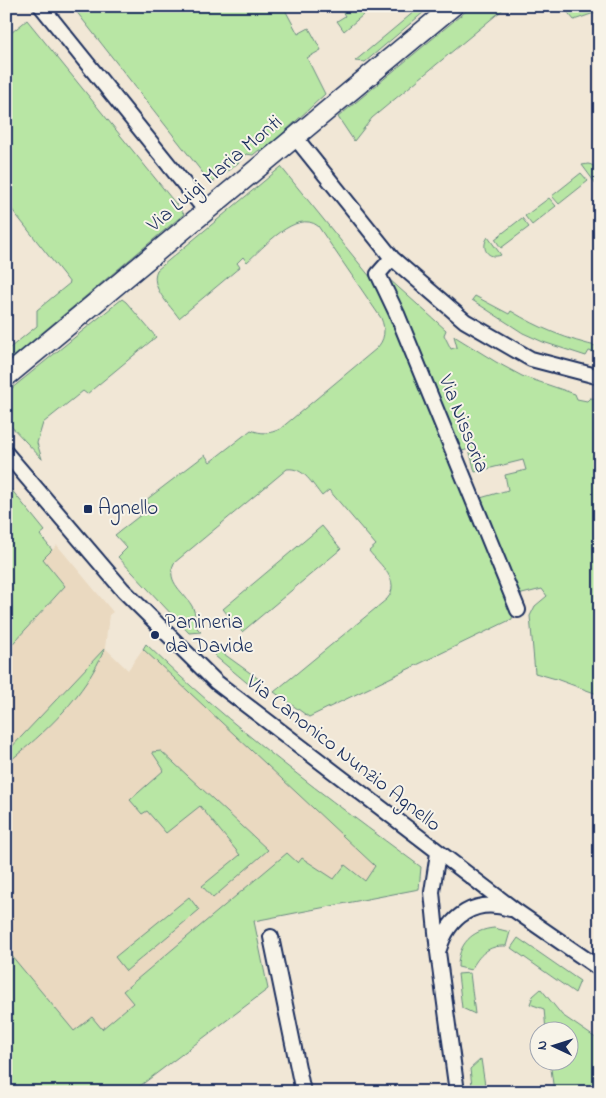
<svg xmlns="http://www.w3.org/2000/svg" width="606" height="1098" font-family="'Indie Flower',sans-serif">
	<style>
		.built { fill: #ead9c0 }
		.green { fill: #b8e6a4; stroke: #6a8a81 }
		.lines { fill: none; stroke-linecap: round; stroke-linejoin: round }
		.street-casing { stroke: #1b2f5e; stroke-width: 18 }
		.secondary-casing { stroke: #1b2f5e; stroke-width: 22 }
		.street { stroke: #f7f3e8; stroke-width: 14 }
		.secondary { stroke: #f7f3e8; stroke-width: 19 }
		.poi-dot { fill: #1b2f5e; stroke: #f7f3e8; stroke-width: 2 }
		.labels { text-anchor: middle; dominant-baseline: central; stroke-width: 4; stroke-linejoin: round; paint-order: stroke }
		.street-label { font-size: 21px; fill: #1b2f5e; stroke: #f7f3e8 }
		.poi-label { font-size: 21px; fill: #1b2f5e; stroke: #f7f3e8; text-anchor: start }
	</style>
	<rect width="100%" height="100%" fill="#f1e7d6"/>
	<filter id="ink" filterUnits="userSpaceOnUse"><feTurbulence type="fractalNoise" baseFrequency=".02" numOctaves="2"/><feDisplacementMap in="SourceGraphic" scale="10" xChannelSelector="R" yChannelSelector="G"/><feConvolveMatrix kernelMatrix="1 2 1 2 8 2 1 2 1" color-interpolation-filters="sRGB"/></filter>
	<g filter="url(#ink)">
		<path class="built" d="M57 545 113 612 109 615 105 648 128 670 146 644 195 691 247 735 329 799 421 867 419 889 254 921 268 989 132 1092H6V651L65 586 43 559Z"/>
		<path class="green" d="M72 6H283L298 34 309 28 321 50 307 58 325 94 264 151 259 150 253 155 246 154 238 163 213 182 209 181Z
			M339 6H358L363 15 344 31 337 21 345 16Z
			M421 6H431L365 62 355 61Z
			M472 6H507L372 118 354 141 338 117Z
			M560 6H600V11L574 20 565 9Z
			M27 20 184 214 6 363V351L37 326V310L70 283 6 202V37Z
			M588 164C599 166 602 174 596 184L582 165Z
			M281 167 371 278 386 302 513 614 512 619 309 717 274 692 387 599C402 581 380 565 369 551L376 545 329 490 322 496C312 484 304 467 287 469L174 563C165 583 185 592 193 608 196 615 195 621 197 628L201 632 189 633 118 557 127 548 115 535 151 507 146 500 205 455 210 462 251 430C261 434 270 434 280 429L376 349C385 340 386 330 381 318L318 226C296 209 263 248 247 262L243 257 237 263 240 267 179 318C170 305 149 287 157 270Z
			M581 173 588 181 559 204 552 196Z
			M549 198 556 206 532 225 525 216Z
			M522 218 529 227 501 248 495 239Z
			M488 237 501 255C488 260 480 248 488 237Z
			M389 279 446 330 444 335 451 349 457 347 454 336 496 362 522 376 575 394 577 399 587 401 590 398 600 399V695L556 679 535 673 530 616 535 606 547 596 542 589 518 595 477 499 508 490 505 475 526 470 523 460 475 472 469 449 459 452 387 281Z
			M475 296 509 314 511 311C539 328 568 340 600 347V357L598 353 589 351 586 356 543 342 523 333 472 300Z
			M122 299 126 302 156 337 87 394 83 391 43 423 37 443 42 459 9 424 6 419V393Z
			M6 483 45 531 40 535 52 550 43 559 65 586 6 651Z
			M322 526 341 549 242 632 223 609Z
			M146 644C231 727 326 797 421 867L419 889 254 921 268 989 132 1092H6V949L74 1031 92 1017 102 1029 133 1003 123 991 287 853 298 863 302 858 334 879 345 865 365 881 375 866 143 649Z
			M105 648C85 696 46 732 6 764V753Z
			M217 649 260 680 252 687 215 656Z
			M161 751 268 850 213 898 202 886 240 855 200 806 166 833 147 811 142 814 130 800 164 770 152 752Z
			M189 897 199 910 126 971 115 957Z
			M494 928 510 932 506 946C488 945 479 955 471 970L458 967C458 944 472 930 494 928Z
			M518 938 580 981 575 993 511 948Z
			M470 973 475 1014 462 1008 458 974Z
			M541 989 562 1015 600 1041V1092H554L550 1061 568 1060V1030H546L544 1009 530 1004 533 996Z
			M481 1059 486 1092 472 1086 470 1069Z"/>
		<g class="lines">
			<g class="street-casing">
				<path id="street" d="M41 6 206 211
					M295 137 392 258 465 321 531 359 600 377
					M392 258 378 274 397 314 518 610
					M6 453 123 590 216 682 516 911 600 969
					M438 853 432 892 438 952 457 1092
					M271 937 303 1092
					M439 949C449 915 476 898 510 909"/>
			</g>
			<g class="secondary-casing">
				<path id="secondary" d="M6 377 453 6"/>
			</g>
			<use href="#street" class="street"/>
			<use href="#secondary" class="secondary"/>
		</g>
	</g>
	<g class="poi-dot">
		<rect x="83" y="504" width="10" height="10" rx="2.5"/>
		<circle cx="155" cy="635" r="5"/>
	</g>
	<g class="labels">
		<g class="street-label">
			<text transform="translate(215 174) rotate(-40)">Via Luigi Maria Monti</text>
			<text transform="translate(463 424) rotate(68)">Via Nissoria</text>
			<text transform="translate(343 754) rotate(38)">Via Canonico Nunzio Agnello</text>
		</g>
		<g class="poi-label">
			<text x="98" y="509">Agnello</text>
			<text x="165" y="623">Panineria<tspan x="165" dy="24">da Davide</tspan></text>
		</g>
	</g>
	<rect width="606" height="1098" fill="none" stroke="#f7f3e8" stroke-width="25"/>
	<rect x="12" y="12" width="581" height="1073" fill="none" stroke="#1b2f5e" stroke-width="2" filter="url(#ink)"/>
	<g transform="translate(554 1046) rotate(274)"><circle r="24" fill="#f7f3e8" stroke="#9fa5b1"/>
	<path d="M0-4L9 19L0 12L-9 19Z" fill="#1b2f5e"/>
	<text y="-8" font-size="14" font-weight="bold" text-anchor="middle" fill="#1b2f5e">N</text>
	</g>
</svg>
